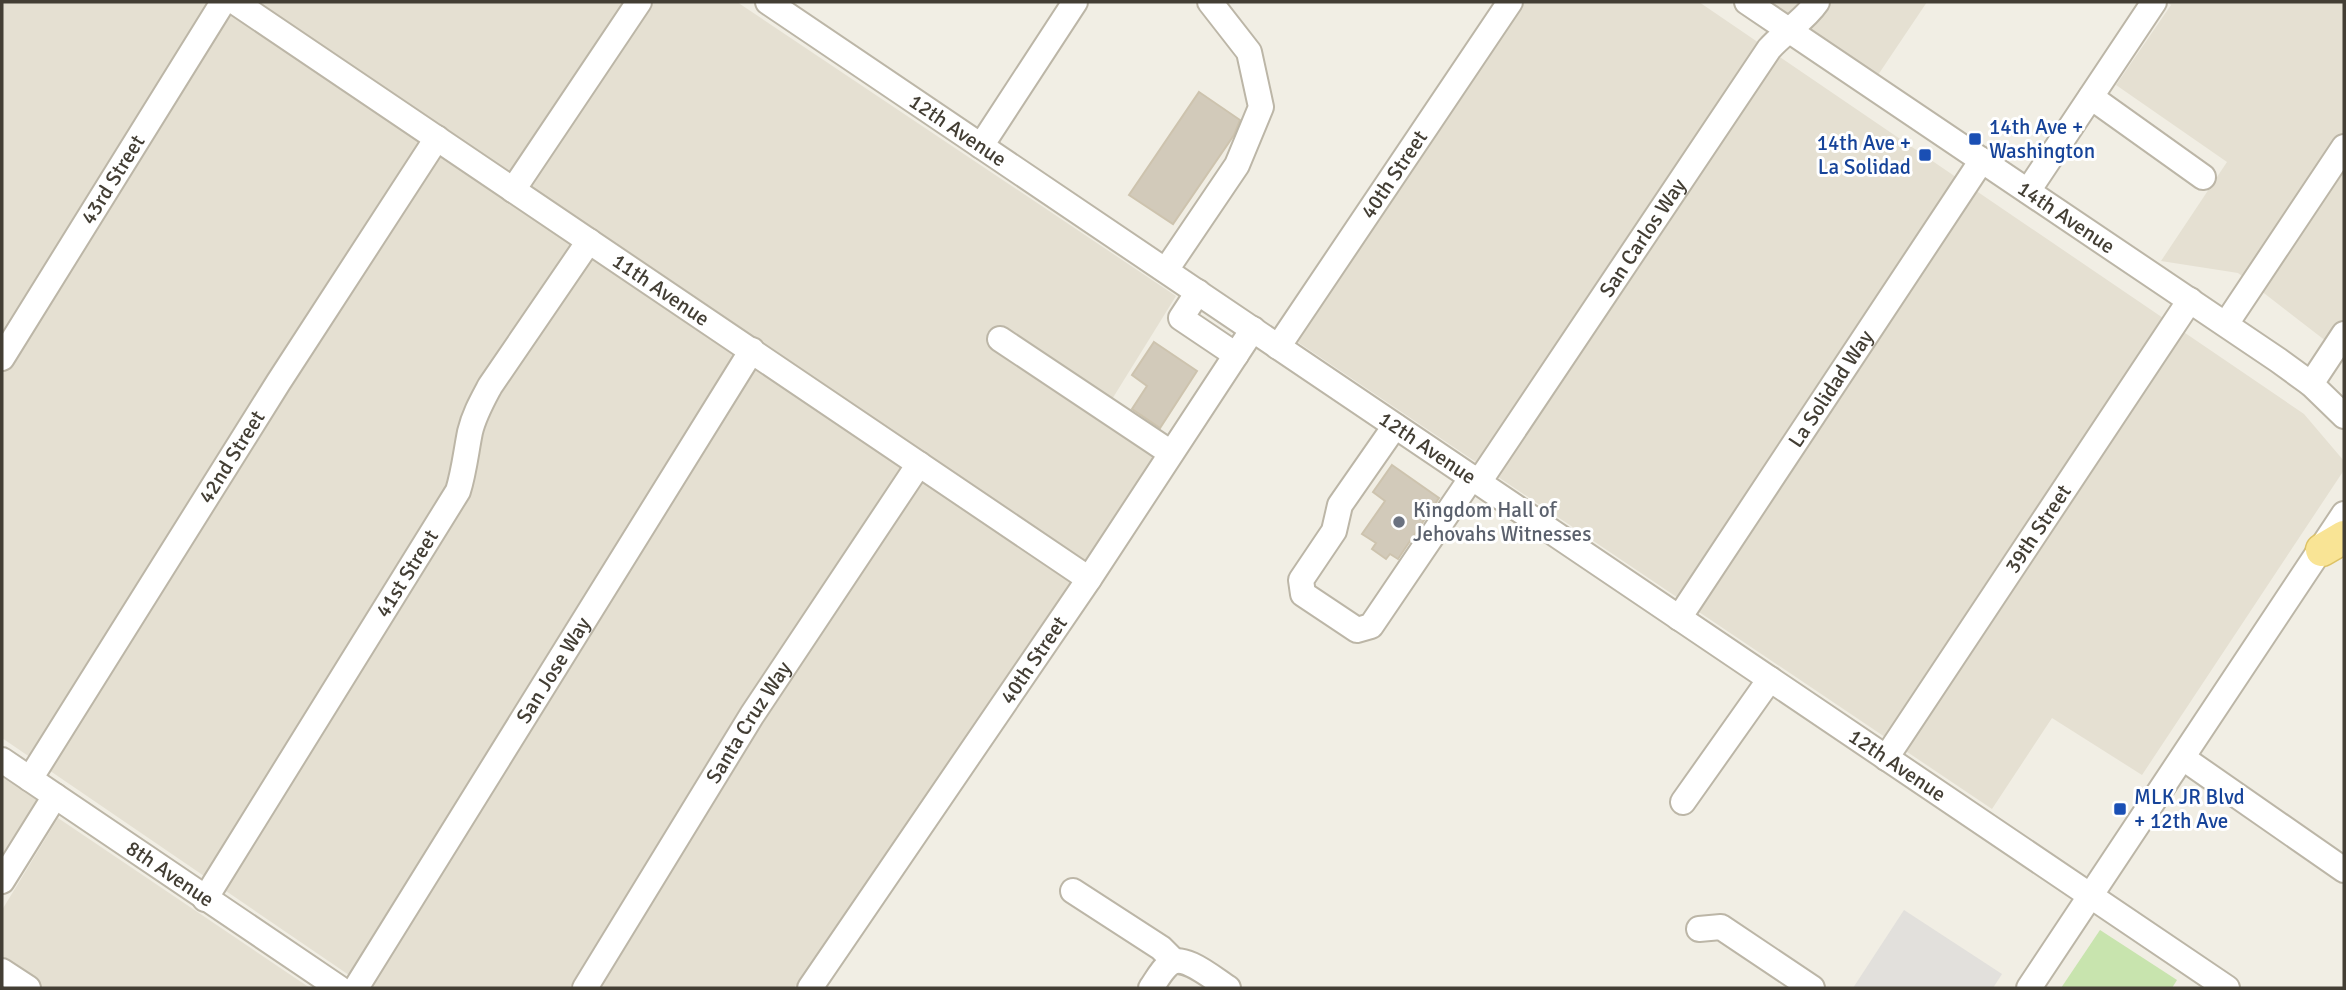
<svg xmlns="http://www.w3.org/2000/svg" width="2346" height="990" font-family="Signika,sans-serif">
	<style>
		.residential { fill: #e5e0d2 }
		.green { fill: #c8e4ae }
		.parking { fill: #e2e0dc }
		.building { fill: #d2caba; stroke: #cdc3ae; stroke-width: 2 }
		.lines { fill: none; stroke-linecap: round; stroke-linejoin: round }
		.minor-casing { stroke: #bcb6a7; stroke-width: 28 }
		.major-casing { stroke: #ddc266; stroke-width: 35 }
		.minor { stroke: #fff; stroke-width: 24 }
		.major { stroke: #f9e495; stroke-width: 32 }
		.transit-dot { fill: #1a4fb4; stroke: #fff; stroke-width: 2.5 }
		.worship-dot { fill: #6b7280; stroke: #fff; stroke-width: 2.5 }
		.labels { text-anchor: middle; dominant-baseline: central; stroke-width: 6; stroke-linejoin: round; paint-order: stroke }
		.transit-label { font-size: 21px; fill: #164399; stroke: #fff; text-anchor: start }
		.street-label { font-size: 21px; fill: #433e34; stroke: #fff }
		.worship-label { font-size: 21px; fill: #5b616d; stroke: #fff; text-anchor: start }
	</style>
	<rect width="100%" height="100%" fill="#f1eee4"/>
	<path class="residential" d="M2 2H737L1176 296 1101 417 1158 455 794 988H604L580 973 570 988H368L2 738Z
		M1521 2H1699L2304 414 2344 461V470L2142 775 2052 718 1992 809 1296 341Z
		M1768 2H1927L1878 75Z
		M2167 2H2344V355L2238 273 2161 261 2227 162 2116 85 2171 5Z
		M2 777 37 800 2 857Z
		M58 818 310 988H2V910Z"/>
	<path class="green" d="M2100 930 2177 980 2172 988H2061Z"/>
	<path class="parking" d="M1904 910 2002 974 1993 988H1853Z"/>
	<path class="building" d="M1199 92 1240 120 1234 135 1173 224 1129 195Z
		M1154 342 1197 371 1160 428 1132 409 1147 386 1132 375Z
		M1392 465 1439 498 1398 559 1390 554 1386 559 1372 549 1376 543 1362 534 1385 501 1373 492Z"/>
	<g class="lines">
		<g class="minor-casing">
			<g id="minor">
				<path id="s1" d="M235 2 1089 579"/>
				<path id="s2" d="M768 2 2227 988"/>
				<path id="s3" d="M1747 2 2278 360 2311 384 2344 416"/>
				<path d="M2091 97 2203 177"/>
				<path d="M981 146 1075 2"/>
				<path d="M513 190 639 2"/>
				<path d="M2028 191 2154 2"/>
				<path d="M1166 270 1237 165 1261 107 1249 52 1210 2"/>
				<path d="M1198 292 1181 318 1236 355"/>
				<path d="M2226 324 2344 147"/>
				<path d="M1000 339 1171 453"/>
				<path id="s4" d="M1278 347 1510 2"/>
				<path id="s5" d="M2 358 223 2"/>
				<path d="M2311 384 2344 334"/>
				<path d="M1395 426 1340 505 1334 531 1301 580 1303 594 1357 630 1371 626 1472 477"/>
				<path id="s6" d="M1479 482 1769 49C1784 32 1804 21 1817 2"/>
				<path id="s7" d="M1679 618 1982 160"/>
				<path id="s8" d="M1886 758 2190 300"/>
				<path d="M2183 758 2344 870"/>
				<path id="s9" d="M2 760 339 988"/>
				<path id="s10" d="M30 779 278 383 437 138"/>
				<path d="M1683 802 1770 679"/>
				<path d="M2 881 55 796"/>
				<path d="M1073 891 1161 948 1174 961"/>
				<path id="s11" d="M205 899 458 491C464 472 466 452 470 432 474 415 482 401 490 386L589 241"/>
				<path d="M1699 929 1721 927 1812 988"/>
				<path d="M2 971 28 988"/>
				<path id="s12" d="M356 988 752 350"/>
				<path id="s13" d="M585 988 752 715 919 464"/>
				<path id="s14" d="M810 988 1089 579 1253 329"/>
				<path d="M1151 988C1156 981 1161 971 1168 965 1182 951 1215 980 1228 988"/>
				<path d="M2029 988 2344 514"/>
			</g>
		</g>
		<g class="major-casing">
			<path id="major" d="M2322 550 2344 537"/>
		</g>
		<use href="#minor" class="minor"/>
		<use href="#major" class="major"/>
	</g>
	<g class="transit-dot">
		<rect x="1968" y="132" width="14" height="14" rx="3.5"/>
		<rect x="1918" y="148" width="14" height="14" rx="3.5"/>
		<rect x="2113" y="802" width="14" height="14" rx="3.5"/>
	</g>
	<circle class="worship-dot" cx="1399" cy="522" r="7"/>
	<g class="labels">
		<g class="transit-label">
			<text x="1989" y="127">14th Ave +<tspan x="1989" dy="24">Washington</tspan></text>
			<text x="1911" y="143" text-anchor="end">14th Ave +<tspan x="1911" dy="24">La Solidad</tspan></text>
			<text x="2134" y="797">MLK JR Blvd<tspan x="2134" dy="24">+ 12th Ave</tspan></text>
		</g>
		<g class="street-label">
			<text stroke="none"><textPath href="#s2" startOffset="229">12th Avenue</textPath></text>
			<text stroke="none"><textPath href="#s4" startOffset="208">40th Street</textPath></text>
			<text stroke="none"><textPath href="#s5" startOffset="210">43rd Street</textPath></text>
			<text stroke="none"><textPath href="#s3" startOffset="385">14th Avenue</textPath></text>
			<text stroke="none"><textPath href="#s6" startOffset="294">San Carlos Way</textPath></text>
			<text stroke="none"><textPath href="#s1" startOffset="514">11th Avenue</textPath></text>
			<text stroke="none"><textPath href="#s7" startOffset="275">La Solidad Way</textPath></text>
			<text stroke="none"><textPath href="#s2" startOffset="796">12th Avenue</textPath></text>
			<text stroke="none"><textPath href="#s10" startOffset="380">42nd Street</textPath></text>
			<text stroke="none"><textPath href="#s8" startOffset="275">39th Street</textPath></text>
			<text stroke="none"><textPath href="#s11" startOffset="383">41st Street</textPath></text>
			<text stroke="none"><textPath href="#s14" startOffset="397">40th Street</textPath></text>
			<text stroke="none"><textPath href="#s12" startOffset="374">San Jose Way</textPath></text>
			<text stroke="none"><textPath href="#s13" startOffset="312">Santa Cruz Way</textPath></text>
			<text stroke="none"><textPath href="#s2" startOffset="1363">12th Avenue</textPath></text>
			<text stroke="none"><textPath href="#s9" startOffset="203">8th Avenue</textPath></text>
		</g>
		<g class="worship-label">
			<text x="1413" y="510">Kingdom Hall of<tspan x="1413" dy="24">Jehovahs Witnesses</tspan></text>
		</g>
	</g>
	<rect width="2346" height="990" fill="none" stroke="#433e34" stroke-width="7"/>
</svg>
